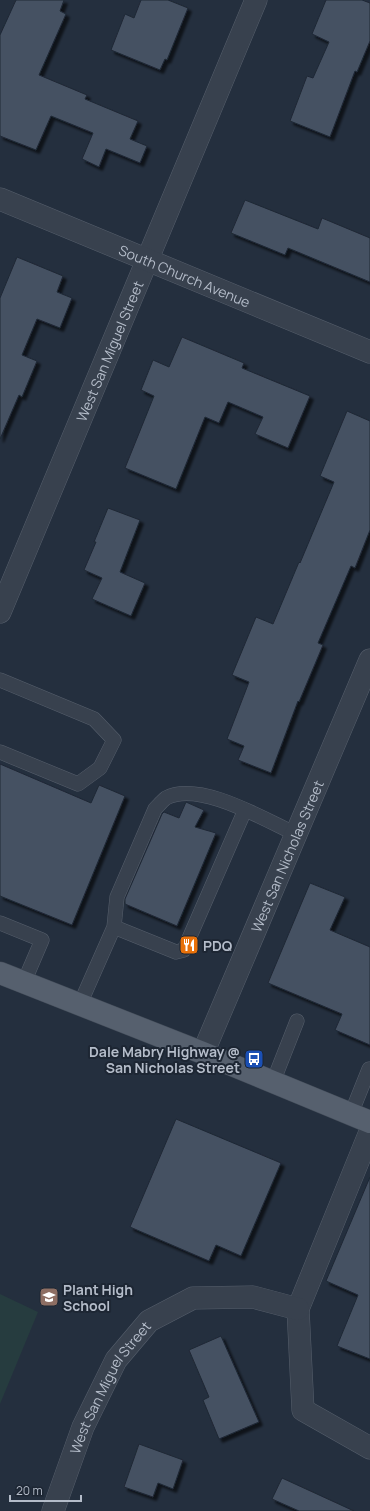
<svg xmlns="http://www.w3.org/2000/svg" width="370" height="1511" font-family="Manrope,sans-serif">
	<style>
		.green { fill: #263c3f }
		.building { fill: #455162; stroke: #1f2835; filter: url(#shadow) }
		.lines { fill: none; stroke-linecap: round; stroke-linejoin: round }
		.service-casing { stroke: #565f6c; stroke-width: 15 }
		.minor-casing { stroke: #565f6c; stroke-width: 23 }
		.tertiary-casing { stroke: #565f6c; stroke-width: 23 }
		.primary-casing { stroke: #414a57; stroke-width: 23 }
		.service { stroke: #38414e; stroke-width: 14 }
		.minor { stroke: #38414e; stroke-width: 22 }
		.tertiary { stroke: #38414e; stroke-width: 22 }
		.primary { stroke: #56606e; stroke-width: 22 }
		.labels { text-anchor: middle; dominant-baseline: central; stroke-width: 4; stroke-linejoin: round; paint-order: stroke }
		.street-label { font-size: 14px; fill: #b4bcc9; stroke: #1d2633 }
		.poi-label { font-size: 14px; font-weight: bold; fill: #b4bcc9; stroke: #1d2633; text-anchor: start }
	</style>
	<defs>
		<filter id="shadow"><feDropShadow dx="3.5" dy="3.5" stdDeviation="1" flood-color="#0009"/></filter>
	</defs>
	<rect width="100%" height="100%" fill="#242f3e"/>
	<path class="green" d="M0 1294 38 1312 0 1404Z"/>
	<path class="building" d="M16 0H64L60 11 66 14 39 75 87 95 85 99 138 121 130 139 147 146 140 163 106 149 99 167 82 159 93 133 51 116 36 150 0 136V35Z
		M141 0H168L188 8 167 60 165 59 160 70 111 50 125 14 134 18Z
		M326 0H362L370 3V41L357 72 355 71 330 137 290 121 307 76 313 78 329 42 312 34Z
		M245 200 318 229 322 218 370 238V282L288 248 285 255 231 233Z
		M17 257 63 276 57 292 72 298 60 328 37 319 22 355 37 361 22 397 19 395 0 439V298Z
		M182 337 244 363 242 368 310 396 288 448 255 434 263 417 228 402 219 423 205 417 176 489 125 468 154 396 141 390 153 360 169 367Z
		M347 411 370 421V530L355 568 351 566 318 643 323 645 299 702 298 701 271 773 238 760 244 746 227 739 249 682 232 675 256 617 273 624 299 562 300 563 334 482 320 476Z
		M108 508 140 520 120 572 145 583 131 616 92 599 102 578 84 570 96 542H94Z
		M0 764 91 803 99 785 125 796 72 925 0 896Z
		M186 802 204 810 195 827 216 833 177 926 125 904V899L162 814 164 812 179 818Z
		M310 883 345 897 330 930 370 947V1045L335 1030 342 1014 268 983Z
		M176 1119 281 1163 241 1256 216 1245 209 1261 130 1227Z
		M370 1177V1359L337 1346 358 1295 326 1281Z
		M221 1336 259 1422 219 1439 203 1400 209 1397 189 1350Z
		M139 1444 183 1460 173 1489 158 1483 153 1497 124 1487Z
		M282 1478 354 1511H299L272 1499Z"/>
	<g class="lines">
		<g class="service-casing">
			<path id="service" d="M0 680 94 719 114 740 100 768 78 784 0 752
				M0 923 42 940 24 982
				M114 927 176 952 184 950 245 810
				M80 1004 114 927 117 897 155 809C158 806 162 801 166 798 199 780 265 820 296 834
				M273 1082 297 1021
				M351 1114 369 1069"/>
		</g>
		<g class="minor-casing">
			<g id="minor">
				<path id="s1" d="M0 612 256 0"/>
				<path id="s2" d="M203 1053 370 660"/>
				<path d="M370 1132 298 1309 303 1410 370 1448"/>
				<path id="s3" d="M53 1511 83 1427 116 1360 149 1321 193 1298 253 1297 298 1309"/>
			</g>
		</g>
		<g class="tertiary-casing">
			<g id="tertiary">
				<path id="s4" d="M0 199 370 352"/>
			</g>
		</g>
		<g class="primary-casing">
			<path id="primary" d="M0 973 203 1053 370 1122"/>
		</g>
		<use href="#service" class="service"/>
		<use href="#minor" class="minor"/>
		<use href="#tertiary" class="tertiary"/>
		<use href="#primary" class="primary"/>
	</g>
	<defs>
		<g id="restaurant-square" transform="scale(1)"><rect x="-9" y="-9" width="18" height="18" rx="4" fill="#e8710a" stroke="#1d2633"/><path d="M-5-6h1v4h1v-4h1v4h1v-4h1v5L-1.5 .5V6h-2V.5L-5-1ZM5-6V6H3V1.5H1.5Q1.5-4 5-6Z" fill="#fff"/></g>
		<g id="bus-square" transform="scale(1)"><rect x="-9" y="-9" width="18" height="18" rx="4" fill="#1a4fb4" stroke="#1d2633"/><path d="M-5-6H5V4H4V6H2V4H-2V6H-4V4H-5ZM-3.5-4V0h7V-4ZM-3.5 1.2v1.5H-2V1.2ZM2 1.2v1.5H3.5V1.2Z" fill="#fff"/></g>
		<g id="school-square" transform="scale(1)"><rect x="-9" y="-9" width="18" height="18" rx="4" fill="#8d6e63" stroke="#1d2633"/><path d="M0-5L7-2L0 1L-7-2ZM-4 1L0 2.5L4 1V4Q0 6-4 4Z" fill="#fff"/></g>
	</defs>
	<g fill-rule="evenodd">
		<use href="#restaurant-square" x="189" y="945"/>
		<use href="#bus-square" x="254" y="1059"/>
		<use href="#school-square" x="49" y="1297"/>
	</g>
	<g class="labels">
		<g class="street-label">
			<text stroke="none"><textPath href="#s4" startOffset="200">South Church Avenue</textPath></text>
			<text stroke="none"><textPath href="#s1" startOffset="283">West San Miguel Street</textPath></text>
			<text stroke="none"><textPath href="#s2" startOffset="214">West San Nicholas Street</textPath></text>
			<text stroke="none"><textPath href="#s3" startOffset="137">West San Miguel Street</textPath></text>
		</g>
		<g class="poi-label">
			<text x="203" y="945">PDQ</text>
			<text x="240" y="1051" text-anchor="end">Dale Mabry Highway @<tspan x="240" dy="16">San Nicholas Street</tspan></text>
			<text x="63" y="1289">Plant High<tspan x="63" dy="16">School</tspan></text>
		</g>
	</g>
	<path d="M10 1495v6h71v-6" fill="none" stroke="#b4bcc9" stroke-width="2"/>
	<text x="16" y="1495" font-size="12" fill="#b4bcc9" stroke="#1d2633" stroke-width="3" paint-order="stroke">20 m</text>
</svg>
